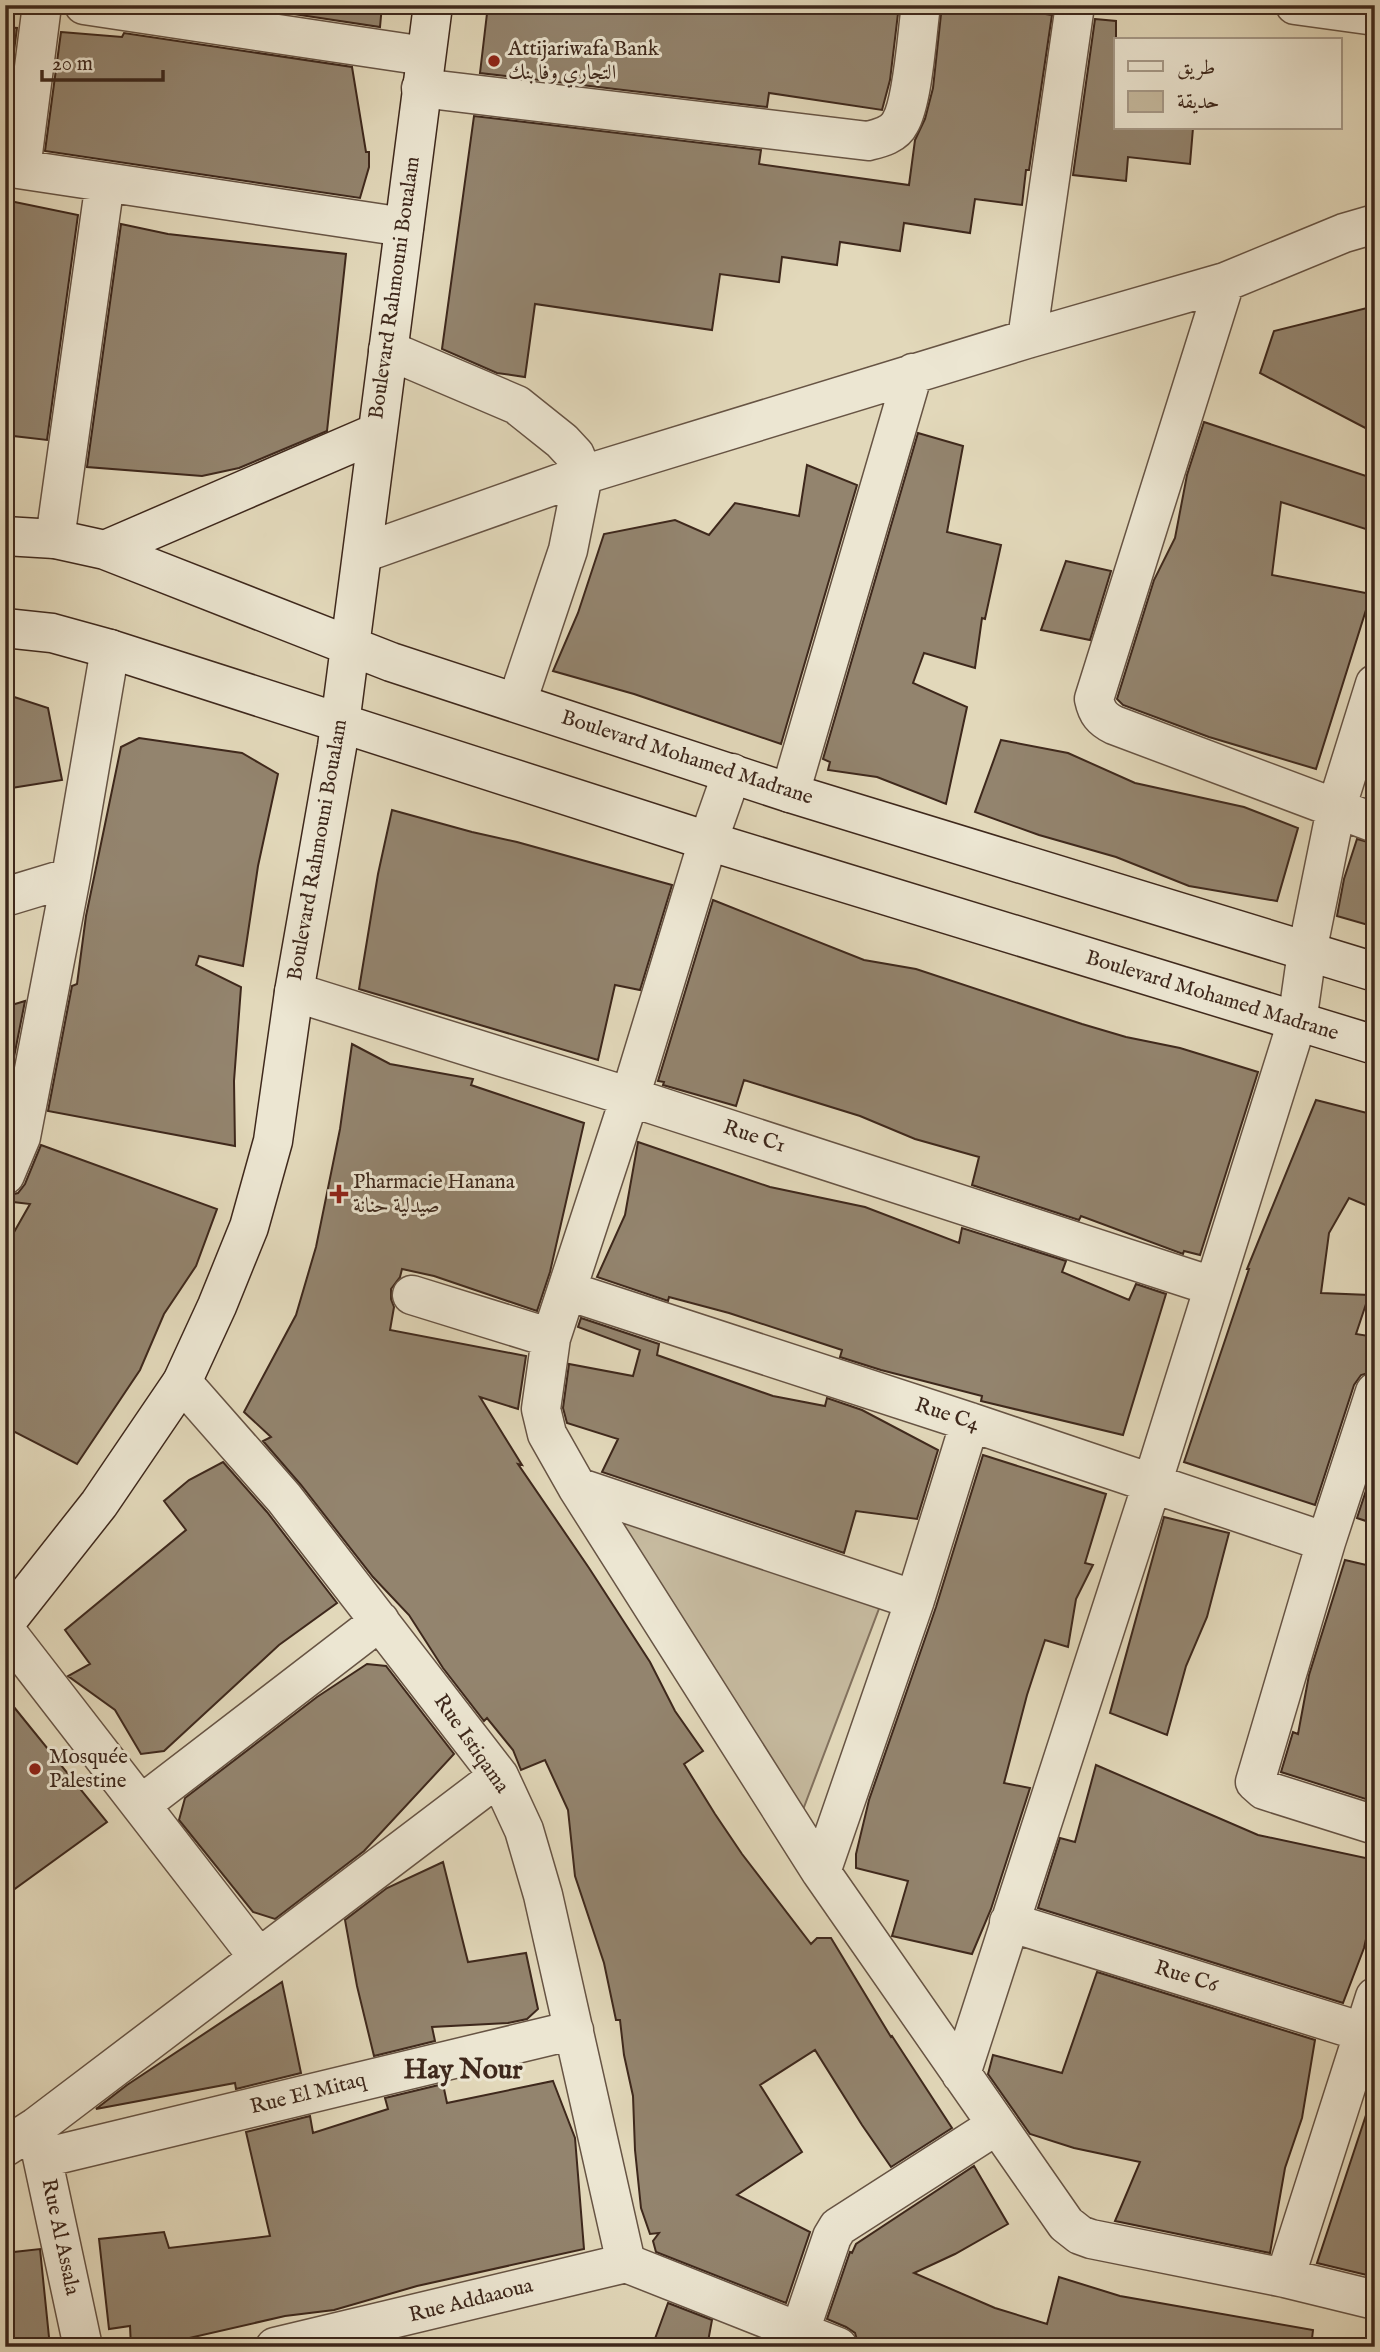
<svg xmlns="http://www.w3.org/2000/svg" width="1380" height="2352" font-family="'IM FELL English',Amiri,serif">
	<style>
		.green { fill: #c6ba9f; stroke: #82715e; stroke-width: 2 }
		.building { fill: #93846e; stroke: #3e281c; stroke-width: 2 }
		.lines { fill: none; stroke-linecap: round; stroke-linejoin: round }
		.street-casing { stroke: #675444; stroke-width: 41 }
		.secondary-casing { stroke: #3e281c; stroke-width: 41 }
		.street { stroke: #ece6d2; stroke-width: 38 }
		.secondary { stroke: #ece6d2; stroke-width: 38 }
		.poi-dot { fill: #8f2418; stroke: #ece6d2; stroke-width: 2.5 }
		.labels { text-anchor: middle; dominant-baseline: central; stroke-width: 6; stroke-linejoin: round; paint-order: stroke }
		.poi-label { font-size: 21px; fill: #3e281c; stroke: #ece6d2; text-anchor: start }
		.street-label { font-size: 21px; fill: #3e281c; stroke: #ece6d2 }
		.district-label { font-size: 28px; font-weight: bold; fill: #3e281c; stroke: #ece6d2 }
	</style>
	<rect width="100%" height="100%" fill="#e2d8ba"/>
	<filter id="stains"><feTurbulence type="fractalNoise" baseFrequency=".00286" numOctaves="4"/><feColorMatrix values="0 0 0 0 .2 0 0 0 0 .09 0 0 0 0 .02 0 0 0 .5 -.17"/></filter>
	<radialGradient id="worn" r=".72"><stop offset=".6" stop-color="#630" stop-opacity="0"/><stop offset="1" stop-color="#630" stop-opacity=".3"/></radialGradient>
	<path class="green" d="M613 1508 883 1598 801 1815Z"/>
	<path class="building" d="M234 5H382L380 27Z
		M488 5H899L890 80 882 110 769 93 767 107 480 73Z
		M942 5H986L1052 15 1029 170H1026L1022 205 975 199 970 233 904 223 900 251 840 242 837 265 782 257 779 282 720 274 712 330 535 304 525 377 497 373 442 349 474 116 761 150 759 164 909 185 915 140 925 119 933 88Z
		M1095 19 1116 21V128H1193L1190 164 1128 157 1126 181 1073 175Z
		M5 27 17 28 5 120Z
		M61 32 122 37 124 33 352 67 366 152H369V167L360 198 45 151Z
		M5 200 78 215 47 440 5 435Z
		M121 224 168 234 346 254 327 431 239 468 202 476 87 467Z
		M1375 306V433L1260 373 1274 331Z
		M1204 422 1375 479V532L1281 502 1272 575 1371 594 1316 769 1209 737 1123 705 1117 699 1154 580 1175 538 1187 475Z
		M918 433 963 446 947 532 1001 545 985 619 982 618 975 668 924 653 913 683 967 707 946 804 877 777 828 770 830 762 823 759Z
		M807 465 857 485 781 744 634 694 553 671 578 613 604 534 675 520 709 535 735 503 799 516Z
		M1066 561 1111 571 1090 640 1041 630Z
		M5 694 48 708 62 780 5 789Z
		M139 738 242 753 278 774 258 866 243 966 199 956 196 965 241 987 234 1081 235 1146 48 1111 72 986 77 984 86 916 121 747Z
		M1001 740 1068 753 1135 783 1244 807 1298 828 1277 901 1189 886 1116 857 1039 835 975 812Z
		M392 810 472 832 517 842 672 885 640 990 615 985 598 1060 359 989 378 874Z
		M1357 839 1375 844V927L1337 916 1344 879Z
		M713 900 864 960 916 969 1082 1024 1126 1037 1180 1048 1258 1072 1200 1255 1184 1251 1183 1254 1081 1216 1079 1220 972 1185 979 1157 915 1139 860 1116 744 1080 736 1106 663 1085 664 1082 658 1081Z
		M25 1001 5 1103V1007Z
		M352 1044 390 1064 473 1079 471 1085 584 1123 550 1272 537 1311 434 1276 402 1269 400 1277 391 1289V1299L394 1307 390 1330 526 1356 518 1409 480 1397 522 1465 518 1464 589 1568 650 1662 675 1711 703 1751 684 1764 715 1814 742 1854 811 1944 817 1938H831L891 2037 892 2036 952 2128 891 2167 862 2125 815 2050 760 2085 802 2152 737 2195 810 2232 786 2303 656 2252 653 2241 659 2233 650 2234 641 2208 635 2150 633 2096 624 2055 620 2020H616L604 1963 575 1876 568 1810 545 1760 521 1770 513 1750 487 1718 484 1721 443 1668 409 1615 373 1577 301 1485 263 1441 271 1437 244 1412 296 1315 316 1247 340 1129Z
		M1316 1100 1375 1115V1209L1349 1198 1329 1233 1321 1293 1369 1295 1356 1334 1375 1337V1371L1361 1375 1354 1385 1315 1505 1184 1462 1249 1269H1247Z
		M638 1142 770 1187 865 1207 959 1243 962 1228 1066 1261 1062 1272 1129 1300 1136 1284 1166 1294 1123 1435 981 1401 982 1396 881 1370 840 1357 842 1350 729 1313 669 1297 668 1301 597 1277 625 1215Z
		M41 1145 217 1209 196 1266 164 1314 140 1370 77 1464 5 1427V1248L30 1204 5 1201V1196L18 1193 25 1184Z
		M581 1318 659 1344 657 1355 773 1396 825 1406 827 1398 862 1410 938 1450 917 1519 856 1511 844 1553 602 1472 618 1439 567 1423 563 1408 569 1364 633 1376 640 1350 578 1327Z
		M983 1455 1106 1494 1085 1563 1093 1565 1076 1599 1068 1647 1045 1640 1027 1695 1004 1783 1030 1788 991 1909 972 1954 892 1936 908 1881 856 1868V1854L869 1800 936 1607Z
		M223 1462 267 1512 337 1603 279 1645 164 1751 141 1754 115 1710 68 1676 90 1664 65 1630 186 1530 164 1501 189 1480Z
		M1375 1463V1524L1357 1518Z
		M1164 1517 1229 1533 1207 1617 1186 1666 1167 1735 1110 1713Z
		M1345 1560 1375 1567V1802L1281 1772 1293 1732 1298 1734 1309 1675Z
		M367 1664 386 1666 454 1754 364 1851 275 1919 253 1912 179 1820 185 1798 317 1697Z
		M5 1696 107 1822 5 1896Z
		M1096 1765 1258 1835 1375 1860V1899L1364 1948 1343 2003 1038 1908 1060 1838 1075 1842Z
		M443 1862 468 1962 526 1953 538 2009 527 2019 508 2023 432 2027 435 2041 374 2056 357 1986 345 1920 387 1888Z
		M1097 1972 1315 2040 1302 2118 1285 2168 1270 2253 1115 2221 1140 2162 1074 2148 1030 2134 988 2074 993 2055 1062 2073Z
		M282 1982 301 2073 236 2089 235 2083 96 2109 127 2085Z
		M553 2081 575 2138 584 2249 417 2286 334 2310 285 2316 150 2347H131L130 2326 109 2329 99 2239 164 2232 169 2248 270 2236 246 2132 310 2116 313 2133 388 2109 385 2098 443 2084 447 2103Z
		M1368 2109 1375 2110V2277L1317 2263Z
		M974 2166 1008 2224 955 2254 914 2273 995 2308 1047 2324 1059 2277 1120 2296 1313 2330 1311 2347H859L855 2333 846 2327 827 2319 850 2252 852 2253 856 2244Z
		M40 2249 50 2347H5V2253Z
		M668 2303 712 2320 707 2347H652Z"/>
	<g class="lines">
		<g class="street-casing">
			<path id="street" d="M84 5 425 56
				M1295 5 1375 16
				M421 88 868 141C880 138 894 135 900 123 913 102 917 33 921 5
				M5 167 404 227
				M21 169 42 5
				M1225 282 1094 699C1097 713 1102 719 1114 725L1375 823
				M1027 339 1075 5
				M388 350 517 405 562 441 575 455 583 475 568 550 517 702
				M55 539 105 182
				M363 553 583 475 1027 339 1225 282 1344 233 1375 224
				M732 773 708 841 630 1097 551 1338 541 1409 547 1434 577 1487 821 1872 1066 2224 1080 2235 1091 2239 1285 2278 1375 2300
				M790 793 913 373
				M5 897 71 877
				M294 992 630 1097 1212 1286
				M5 1175 21 1137 71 877 110 649
				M568 1291 970 1422 1326 1542
				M412 1295 551 1338
				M182 1382 284 1498 499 1776 524 1830 543 1895 626 2263
				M1375 1392 1326 1542 1255 1782 1264 1790 1375 1825
				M577 1487 915 1600
				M5 1630 259 1958
				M142 1804 380 1621
				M821 1872 915 1600 970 1422
				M1009 1922 1363 2032
				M961 2074 1152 1484 1297 1022 1307 952 1336 809 1375 684
				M37 2133 83 2347
				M5 2147 36 2127 499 1776
				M43 2158 574 2030
				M626 2263 838 2347
				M1285 2278 1375 1997
				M800 2331 832 2237 838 2227 997 2125
				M275 2347 626 2263"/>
		</g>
		<g class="secondary-casing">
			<path id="secondary" d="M5 536 55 539 105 550 391 662 790 793 1375 972
				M105 550 376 433
				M5 628 52 633 110 649 708 841 1375 1045
				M5 1623 99 1504 182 1382 217 1306 249 1227 273 1141 294 992 337 747 433 5"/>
		</g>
		<use href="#street" class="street"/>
		<use href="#secondary" class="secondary"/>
	</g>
	<g class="poi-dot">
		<circle cx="494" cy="61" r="7"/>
		<path d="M335.5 1183.5h7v7h7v7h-7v7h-7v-7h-7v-7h7z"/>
		<circle cx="35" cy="1769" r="7"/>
	</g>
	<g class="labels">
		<g class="poi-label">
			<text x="508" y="49">Attijariwafa Bank<tspan x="508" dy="24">التجاري وفا بنك</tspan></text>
			<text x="353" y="1182">Pharmacie Hanana<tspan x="353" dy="24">صيدلية حنانة</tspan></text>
			<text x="49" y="1757">Mosquée<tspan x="49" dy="24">Palestine</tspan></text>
		</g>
		<g class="street-label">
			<text transform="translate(395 288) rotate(-82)">Boulevard Rahmouni Boualam</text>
			<text transform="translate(687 758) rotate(18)">Boulevard Mohamed Madrane</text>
			<text transform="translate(318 850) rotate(-80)">Boulevard Rahmouni Boualam</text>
			<text transform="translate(1212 996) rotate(17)">Boulevard Mohamed Madrane</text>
			<text transform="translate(754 1137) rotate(18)">Rue C1</text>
			<text transform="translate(947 1415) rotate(18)">Rue C4</text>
			<text transform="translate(471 1744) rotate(55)">Rue Istiqama</text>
			<text transform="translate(1186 1977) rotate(17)">Rue C6</text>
			<text transform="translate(308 2094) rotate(-14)">Rue El Mitaq</text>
			<text transform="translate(60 2237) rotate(78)">Rue Al Assala</text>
			<text transform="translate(471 2301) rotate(-14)">Rue Addaaoua</text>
		</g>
		<g class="district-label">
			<text x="463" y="2070">Hay Nour</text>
		</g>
	</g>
	<rect width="1380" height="2352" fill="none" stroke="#e2d8ba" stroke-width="28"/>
	<rect x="7" y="7" width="1366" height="2338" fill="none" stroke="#3e281c" stroke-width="3.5"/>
	<rect x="14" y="14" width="1352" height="2324" fill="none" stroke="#3e281c" stroke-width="2"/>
	<rect x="1114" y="38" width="228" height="91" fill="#ece6d2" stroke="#a69a89" stroke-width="2"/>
	<rect x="1128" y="61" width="35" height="10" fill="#ece6d2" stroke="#a69a89" stroke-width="2"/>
	<text x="1177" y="74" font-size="21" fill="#3e281c">طريق</text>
	<rect x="1128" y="91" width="35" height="21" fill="#c6ba9f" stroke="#a69a89" stroke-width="2"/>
	<text x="1177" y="108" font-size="21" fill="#3e281c">حديقة</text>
	<path d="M42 70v10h121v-10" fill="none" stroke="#3e281c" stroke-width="3.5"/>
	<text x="52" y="70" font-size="21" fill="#3e281c" stroke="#ece6d2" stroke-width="5" paint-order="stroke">20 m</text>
	<rect width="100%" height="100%" filter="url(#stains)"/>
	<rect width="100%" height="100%" fill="url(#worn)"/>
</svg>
